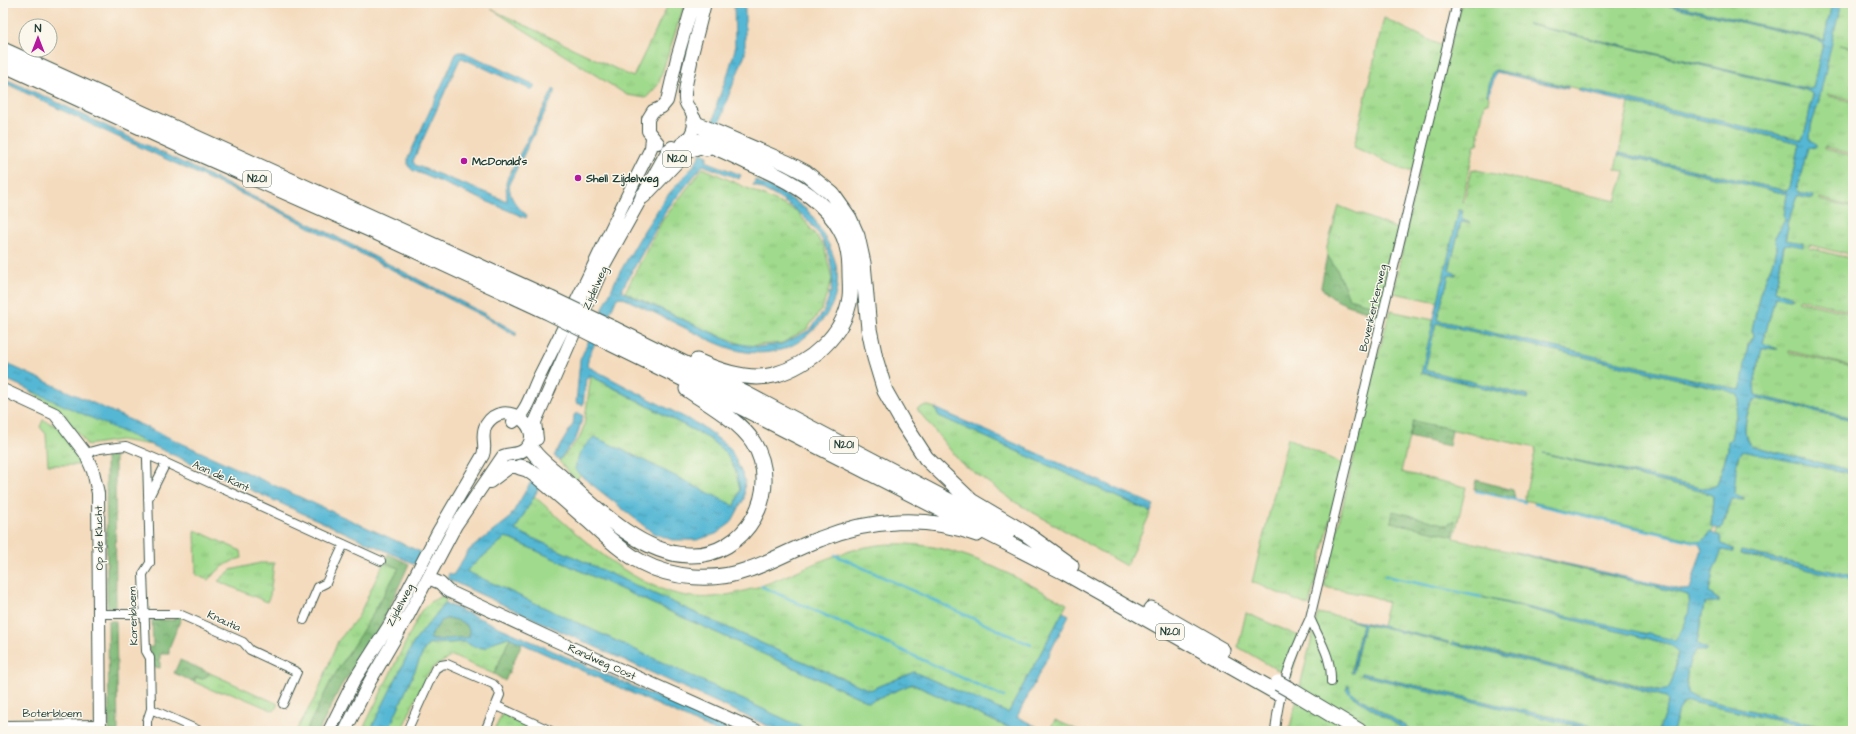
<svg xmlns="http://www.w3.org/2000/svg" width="1856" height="734" font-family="'Architects Daughter',sans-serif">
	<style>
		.grass { fill: url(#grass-tufts); stroke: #608c60 }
		.forest { fill: url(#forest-crowns); stroke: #507c56 }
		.garden { fill: #a0da8d; stroke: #608c60 }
		.water { fill: url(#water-ripples); stroke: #3a7a84; fill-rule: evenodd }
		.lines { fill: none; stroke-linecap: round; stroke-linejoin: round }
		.stream { stroke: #55b7d4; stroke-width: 2.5 }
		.street-casing { stroke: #3f5549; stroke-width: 10 }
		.secondary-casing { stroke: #3f5549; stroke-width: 14 }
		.highway-casing { stroke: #3f5549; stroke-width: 17 }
		.street { stroke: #fff; stroke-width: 8 }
		.secondary { stroke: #fff; stroke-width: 12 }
		.highway { stroke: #fff; stroke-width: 15 }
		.highway-bridge-casing { stroke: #3f5549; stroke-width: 17; stroke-linecap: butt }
		.highway-bridge { stroke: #fff; stroke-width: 15 }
		.poi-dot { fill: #b5179e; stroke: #fbf7ec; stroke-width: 1.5 }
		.labels { text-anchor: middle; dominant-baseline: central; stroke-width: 3; stroke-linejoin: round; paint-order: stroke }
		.shield { fill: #fbf7ec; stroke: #61756b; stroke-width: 1 }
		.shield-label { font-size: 10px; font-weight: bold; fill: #1f3d34 }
		.poi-label { font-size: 11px; font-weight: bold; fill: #1f3d34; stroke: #fbf7ec; text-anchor: start }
		.street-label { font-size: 11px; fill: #1f3d34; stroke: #fbf7ec }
	</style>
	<defs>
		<pattern id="grass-tufts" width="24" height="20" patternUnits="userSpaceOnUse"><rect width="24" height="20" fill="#a0da8d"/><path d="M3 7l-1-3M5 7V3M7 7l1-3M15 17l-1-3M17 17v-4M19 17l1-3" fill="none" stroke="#89bc7a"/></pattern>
		<pattern id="forest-crowns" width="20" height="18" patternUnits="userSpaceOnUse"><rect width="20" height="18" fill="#80ba78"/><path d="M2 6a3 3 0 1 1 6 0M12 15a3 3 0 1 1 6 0" fill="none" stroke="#689863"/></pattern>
		<pattern id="water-ripples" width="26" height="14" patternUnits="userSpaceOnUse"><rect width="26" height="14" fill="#55b7d4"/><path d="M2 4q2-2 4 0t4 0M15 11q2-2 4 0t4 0" fill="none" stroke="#4696ad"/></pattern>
	</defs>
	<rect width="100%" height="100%" fill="#fbf7ec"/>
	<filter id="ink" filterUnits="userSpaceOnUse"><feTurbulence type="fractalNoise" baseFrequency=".025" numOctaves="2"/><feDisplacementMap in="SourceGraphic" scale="8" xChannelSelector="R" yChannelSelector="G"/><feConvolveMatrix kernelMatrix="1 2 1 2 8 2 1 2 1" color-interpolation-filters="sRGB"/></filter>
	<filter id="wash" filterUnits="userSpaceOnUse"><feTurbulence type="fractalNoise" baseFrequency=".012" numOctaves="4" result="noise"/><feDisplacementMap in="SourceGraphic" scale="16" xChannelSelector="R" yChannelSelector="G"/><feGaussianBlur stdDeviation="0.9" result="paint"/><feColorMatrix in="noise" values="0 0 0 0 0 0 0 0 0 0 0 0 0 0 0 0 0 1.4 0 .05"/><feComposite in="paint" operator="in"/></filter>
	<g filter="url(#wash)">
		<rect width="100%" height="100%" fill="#f4dbbe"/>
		<path class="grass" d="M669 3H685L658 85 646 98 627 95 491 9 633 77Z
			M1462 3H1657L1819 40 1823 43 1813 88 1809 89 1528 24 1806 90 1813 93 1807 125 1802 140 1496 70 1492 72 1487 95 1489 96 1488 103H1485L1478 135H1480L1478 144H1475L1462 202H1464L1472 169 1616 201 1625 172 1615 169 1618 155 1787 194 1784 216 1785 220 1775 237 1776 249 1772 264 1760 293 1752 331 1753 336 1748 343 1744 379 1738 395 1739 400 1731 439 1728 441V449L1717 485 1706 489 1543 453 1704 492 1713 495 1711 526 1713 528 1712 533 1709 532 1707 537 1701 542 1524 500 1536 448 1413 421 1401 472 1466 487 1454 538 1688 595C1693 609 1684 629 1676 641L1514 605 1669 644 1678 651C1675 664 1676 683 1665 691L1452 642 1617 683 1666 697 1669 700 1659 731H1612L1361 673 1598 731H1413L1353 694 1350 691 1349 685 1346 690 1352 696 1407 731H1289L1318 613 1348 619 1362 624 1351 672 1353 673 1364 625 1366 624 1449 643 1382 626 1388 602 1371 596 1324 587 1374 370 1390 311 1434 320 1421 374 1424 373 1528 399V396L1424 370 1436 323 1696 383 1695 380 1437 320 1449 274 1456 276V274L1449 271 1461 222 1469 223 1461 219 1463 210H1459L1438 302 1394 293C1413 195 1435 98 1462 3Z
			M1666 3H1832L1824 40Z
			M1840 3H1853V47L1839 45 1853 48V100L1827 94 1829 96 1853 102V154L1824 147V149L1853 156V207L1820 198V200L1853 208V256L1810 245 1809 248 1853 259V312L1800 299 1798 301 1853 314V366L1789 351V353L1853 367V418L1755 395 1754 384 1762 348 1776 349 1763 343 1775 297 1791 299 1792 297 1775 291 1788 228 1787 225 1797 196 1812 199 1813 197 1799 193 1797 189 1808 147 1811 126 1818 104Z
			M1384 18 1444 47 1414 170H1404L1354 147Z
			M1629 103 1799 143 1790 187 1787 191 1619 153Z
			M703 168 797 211 824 246 832 279 822 309 807 329 782 343 746 346 706 330 625 292 662 221Z
			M1339 206 1400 230 1381 311 1365 303 1349 298 1337 270 1327 255V247Z
			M591 376 708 438 726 453 736 472 740 490 735 507 627 452 594 437 575 469 580 475 576 481 559 461 579 439 584 426Z
			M26 388 152 445 120 440 87 445C72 421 49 405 26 388Z
			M1757 398 1853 420V471L1752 446C1739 437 1747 407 1757 398Z
			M926 405 935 408 939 416 1151 512 1126 566 1015 502 960 462 917 409Z
			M43 420 59 427 80 455 84 465H48L46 434 40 427Z
			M1288 438 1344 465 1309 606 1252 582Z
			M1745 450 1853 474V576L1741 551 1740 554 1853 580V731H1839L1692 697 1687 694C1686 679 1686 661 1697 650L1705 651 1706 649 1697 644 1704 604 1720 600 1709 593 1713 572 1722 550 1733 552V549L1722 544 1720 536 1716 534 1717 529H1721L1732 499 1744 500V498L1734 495C1734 479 1735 465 1741 451Z
			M534 496C581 537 646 604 714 597 739 594 763 586 786 576 824 559 862 542 904 544 963 545 1016 578 1067 604L1008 714 914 672 870 690 783 653 515 530Z
			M195 530 241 551 242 558C228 561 218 570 208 580L196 575Z
			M384 562 399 568 371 617 331 681 306 731H296L317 694 338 641 358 617Z
			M260 563H274L270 595 267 602 218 581 231 570Z
			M442 596 446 598 445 603 414 642 370 731H362L421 611 430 602Z
			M1246 613 1301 637 1291 678 1238 647Z
			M508 637 510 638 494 674 452 656 434 667 427 675 401 731H388L424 650 429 644 465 642 474 647 485 648 494 642Z
			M210 673 278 704 274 711 229 692H217L194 682 196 677 203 679Z
			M1692 702 1826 731H1673L1679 710 1684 703Z
			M503 712 508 715 507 717 536 731H494Z
			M1055 720 1080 731H1049Z"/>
		<path class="forest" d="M1327 255 1337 270 1349 298 1365 303 1381 311 1378 323 1374 321 1373 313C1355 307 1332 303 1321 287Z
			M1413 421 1452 429 1449 446 1409 437Z
			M106 456H115L116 607H107Z
			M1476 480 1513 490 1515 498 1474 489Z
			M1393 511 1447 525 1455 520 1453 536 1391 522Z
			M388 554 409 564 378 633 341 686 319 731H306L331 681 371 617 399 568 384 562Z
			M175 616H182L169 648V654H160V668L154 667 148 647H153L152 620H174Z
			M448 618C459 620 472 624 469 638L435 640 429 638 441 621Z
			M108 621H116L118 731H109Z
			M510 638 522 643 505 681 494 674Z
			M180 660 210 673 203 679 196 677 194 682 174 673Z"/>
		<path class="garden" d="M506 537 869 702 912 684 1016 731H810L466 571Z"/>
		<path class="water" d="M734 3H745V54L725 105 719 127 713 124 717 103 729 70 735 49Z
			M1657 3H1666L1824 40 1832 3H1841L1818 104 1811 126 1810 140 1816 145V148L1808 147 1797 189 1799 193 1813 196 1812 199 1797 196 1787 225 1788 228 1785 240 1803 243V247L1789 244 1784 245 1775 291 1792 297 1791 299 1775 297 1763 343 1778 349 1762 348 1754 384 1755 395 1853 418V420L1757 398C1746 407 1739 437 1752 446L1853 471V474L1741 451 1737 460 1734 494 1744 499V500L1732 499 1721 529 1711 527 1713 496 1704 492 1543 453 1706 489 1717 485 1728 450V441L1731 439 1739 400 1738 395 1726 390 1436 323 1425 370 1528 396 1529 399 1424 373 1421 374 1459 210H1463L1461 219 1470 223 1461 222 1449 270 1456 274V276L1449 275 1437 320 1740 390C1746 373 1743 351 1753 336L1752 331 1760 293 1772 264 1776 249 1775 237 1785 220 1784 216 1787 194 1618 155 1619 153 1787 191 1790 187 1799 143 1579 91V88L1802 140 1807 125 1813 94 1806 90 1527 24 1809 89 1813 88 1823 43 1819 40Z
			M459 52H464L535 85 532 90 462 58 460 59 413 161 415 165 507 201 506 183 508 177 554 88 556 90 509 184C510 199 516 206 527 215L526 218 412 170 408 166V158L456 54Z
			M1496 70 1568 87V89L1496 72 1489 96 1487 95 1492 72Z
			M3 78 48 98 327 232 483 313 516 332V336L492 321 274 209 105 131 3 82Z
			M701 153 708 156 706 161 741 175 739 179 703 165 667 209 622 289 623 292 734 343 758 347 782 344 810 330 824 311 829 297 828 293H831C831 286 833 278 832 271 827 227 793 204 756 186H753L755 180C774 190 797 199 812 215 815 220 818 226 821 231 845 268 844 303 810 333 791 350 771 355 746 352 725 349 706 338 687 329 665 318 643 307 621 297L617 298 589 356 587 366 703 427 730 448 745 480 744 499 731 523 716 534 697 540H672L653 533 580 475 575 469C577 456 584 445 594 437L627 452 735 506 740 490 736 472 726 453 708 438 591 376 586 378 583 405 576 403 580 360 617 277 645 229 667 196 694 165Z
			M3 362 423 553 417 565 3 378Z
			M935 408 1154 505 1151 512 939 416Z
			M579 413 583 416 576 439 559 460 554 456 573 424 574 415Z
			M532 480 540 486 515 530 783 653 870 690 914 672 1008 713 1063 612 1069 615 1017 717 1046 731H1016L912 684 869 702 506 537 466 571 810 731H779L447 579 449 573 453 575 469 550 509 519Z
			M1709 532 1720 536 1722 544 1733 549V552L1722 550 1713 572 1709 593 1720 601 1704 604 1697 644 1707 649 1705 651 1697 650C1686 661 1686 679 1687 694L1692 697 1839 731H1826L1692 702 1684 703 1679 710 1673 731H1659L1669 700 1666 697 1617 683 1451 644 1452 642 1656 690C1658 690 1663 691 1665 690 1674 688 1676 660 1678 652L1669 644 1481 597 1675 640C1684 629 1693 609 1688 595L1515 552 1682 590 1690 589 1702 549 1698 543 1707 537Z
			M1741 551 1853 576V580L1740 554Z
			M445 603 733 731H715L508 637 494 642 485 648 474 647 465 642 429 644 424 650 388 731H370L414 642ZM448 618C459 620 472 624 469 637L435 640 429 638 441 621Z
			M1347 619 1382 626 1449 642 1448 643 1365 624 1364 625 1353 673H1351L1362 624Z
			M1361 673 1612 731H1598L1360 675Z
			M1348 685H1349L1350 691 1353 694 1413 731H1407L1352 696 1346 690Z"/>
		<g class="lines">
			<path class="stream" d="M1476 491 1525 502
				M1535 504 1700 543
				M835 555 1031 645
				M1385 576 1481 597
				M761 586 1004 697"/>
		</g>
	</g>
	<g filter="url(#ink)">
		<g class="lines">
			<g class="street-casing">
				<path id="street" d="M85 453 100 449 126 446 166 463 381 561
					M148 499 166 463
					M100 614H179L243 642 250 650 297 672 283 704
					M1310 618C1320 641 1332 657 1331 682
					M304 620 318 587 326 583 344 544
					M497 706 551 731
					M151 709 200 731
					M3 725 100 724
					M147 731V721L151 709 150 658 146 651 143 574 150 563 147 459
					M407 731 435 669 441 665 447 664 493 684 498 689 500 695 485 731
					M1275 731C1279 689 1292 656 1310 618L1457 3"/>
			</g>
			<g class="secondary-casing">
				<path id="secondary" d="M688 70 705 3
					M658 143 648 131V119L653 111 662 107 667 101 677 58 693 3
					M681 144C692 138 697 125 692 113 689 107 685 105 685 99 684 87 689 73 691 62
					M3 390 55 414 85 453 93 471 98 493 100 731
					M513 422C528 411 532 390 540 375 578 300 613 223 651 148L652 138
					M537 439 535 422 604 265 668 150 672 147
					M490 482 510 467H520
					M428 578 440 583 448 591 554 640 757 731
					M329 731 355 679 390 624 438 532 483 455C487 445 480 436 486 425 504 395 548 430 524 450 518 455 510 453 503 456L456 525 408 616 370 681 345 731"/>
			</g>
			<g class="highway-casing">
				<path id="highway" d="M3 50 551 299
					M3 64 184 147 369 229 546 311
					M694 120 696 124 787 163 806 173 832 194 849 218 857 236 863 263 869 329 875 358 885 391 902 421 926 458 971 501 1025 533 1071 566
					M687 140C706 140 734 156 752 164 783 177 824 199 840 229 848 242 850 259 850 273 850 281 851 289 850 297 845 335 809 365 774 375 750 381 719 371 697 361
					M643 196 686 151 700 146 706 148
					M614 329 746 394 1008 532
					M608 342 741 407 1064 572 1276 692
					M533 451C540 461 552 469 561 477 594 507 641 554 688 555 746 558 784 490 753 442 740 421 707 403 687 389
					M520 467 527 469 538 477C555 491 572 506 589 521 605 535 622 552 641 562 673 579 714 582 747 570 772 562 795 548 820 539 869 519 927 515 977 534
					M1151 609 1222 650
					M1294 692 1359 731"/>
			</g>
			<use href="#street" class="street"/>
			<use href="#secondary" class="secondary"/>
			<use href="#highway" class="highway"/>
			<g class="highway-bridge-casing">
				<path id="highway-bridge" d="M551 299 614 329
					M546 311 608 342
					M1278 683 1294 692"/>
			</g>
			<use href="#highway-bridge" class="highway-bridge"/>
		</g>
	</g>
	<g class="poi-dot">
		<circle cx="464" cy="161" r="4"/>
		<circle cx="578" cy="178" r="4"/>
	</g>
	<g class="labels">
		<g class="shield">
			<rect x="663" y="151" width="28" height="16" rx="3"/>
			<rect x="243" y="171" width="28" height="16" rx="3"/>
			<rect x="830" y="437" width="28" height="16" rx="3"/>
			<rect x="1156" y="624" width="28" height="16" rx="3"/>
		</g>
		<g class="shield-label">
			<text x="677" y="159">N201</text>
			<text x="257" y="179">N201</text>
			<text x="844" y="445">N201</text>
			<text x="1170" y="632">N201</text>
		</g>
		<g class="poi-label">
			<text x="472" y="161">McDonald's</text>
			<text x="586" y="178">Shell Zijdelweg</text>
		</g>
		<g class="street-label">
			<text transform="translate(595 288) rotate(-66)">Zijdelweg</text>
			<text transform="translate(1373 308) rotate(-77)">Bovenkerkerweg</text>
			<text transform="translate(221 476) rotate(24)">Aan de Kant</text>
			<text transform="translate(99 538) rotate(-91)">Op de Klucht</text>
			<text transform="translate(400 605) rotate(-62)">Zijdelweg</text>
			<text transform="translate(133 616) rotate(-92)">Korenbloem</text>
			<text transform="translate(224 621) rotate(24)">Knautia</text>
			<text transform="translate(602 662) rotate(24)">Randweg Oost</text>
			<text x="52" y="713">Boterbloem</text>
		</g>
	</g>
	<rect width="1856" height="734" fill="none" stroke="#fbf7ec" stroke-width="16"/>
	<g transform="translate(38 38)"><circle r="19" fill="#fbf7ec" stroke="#a3ada2"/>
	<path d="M0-3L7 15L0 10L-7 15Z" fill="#b5179e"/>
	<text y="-6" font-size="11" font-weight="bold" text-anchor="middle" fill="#1f3d34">N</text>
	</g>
</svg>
